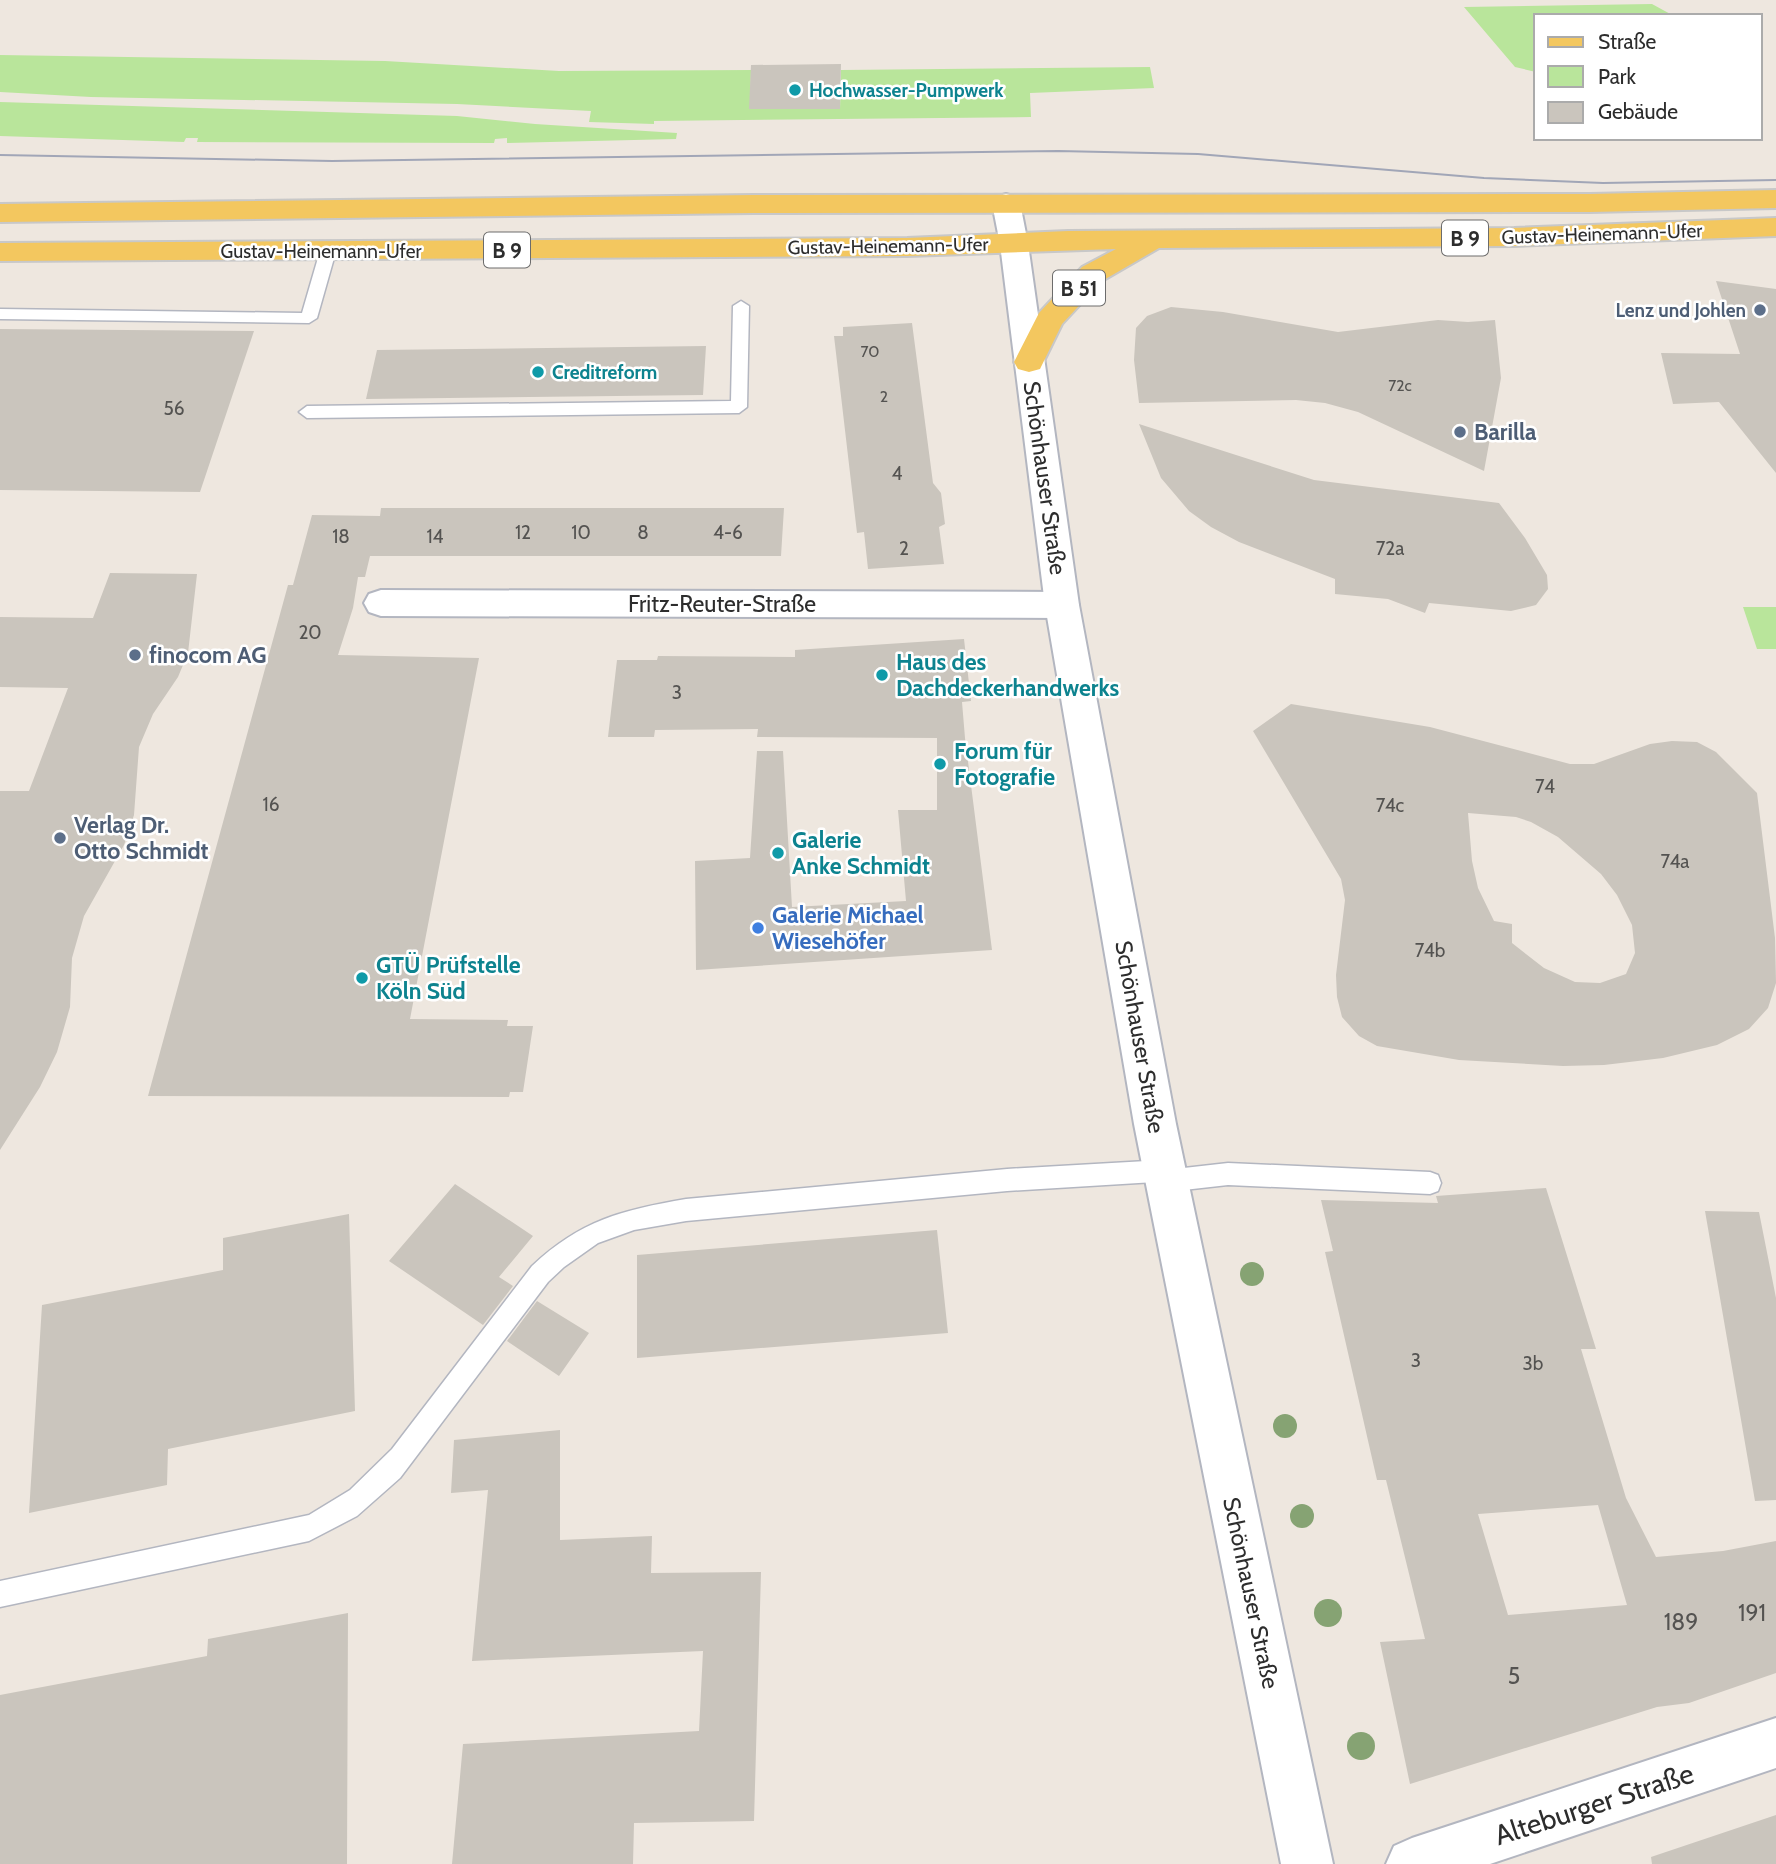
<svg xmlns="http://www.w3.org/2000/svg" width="1776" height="1864" font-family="Cabin,sans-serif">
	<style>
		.green { fill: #b9e59b }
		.building { fill: #cac5bd; fill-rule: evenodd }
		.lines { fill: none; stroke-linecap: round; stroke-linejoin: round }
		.lane-casing { stroke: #b3b6c0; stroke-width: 3 }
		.street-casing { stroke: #b3b6c0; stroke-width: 4 }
		.secondary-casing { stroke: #b3b6c0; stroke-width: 4 }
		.primary-casing { stroke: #c8c8c8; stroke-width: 4 }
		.lane { fill: #fff; fill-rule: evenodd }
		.street { fill: #fff; fill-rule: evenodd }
		.secondary { fill: #fff; fill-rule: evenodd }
		.primary { fill: #f3c75f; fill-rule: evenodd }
		.tram { stroke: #a1a6b7; stroke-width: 2 }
		.tree { fill: #86a373 }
		.culture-dot { fill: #0f9aa8; stroke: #fff; stroke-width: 2.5 }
		.service-dot { fill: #5c6f8a; stroke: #fff; stroke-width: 2.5 }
		.shop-dot { fill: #3f7fe0; stroke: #fff; stroke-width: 2.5 }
		.labels { text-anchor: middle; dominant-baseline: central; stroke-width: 5; stroke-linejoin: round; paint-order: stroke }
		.far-number-label { font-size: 16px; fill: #545351 }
		.far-culture-label { font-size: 19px; font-weight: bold; fill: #0d838f; stroke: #fff; text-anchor: start }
		.far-street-label { font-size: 19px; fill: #2d2d2d; stroke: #fff }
		.far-service-label { font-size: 19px; font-weight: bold; fill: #4e5e75; stroke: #fff; text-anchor: end }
		.number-label { font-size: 19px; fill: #545351 }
		.shield { fill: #fff; stroke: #6c6c6c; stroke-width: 2 }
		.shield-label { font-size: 21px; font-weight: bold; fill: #2d2d2d }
		.service-label { font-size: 23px; font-weight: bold; fill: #4e5e75; stroke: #fff; text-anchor: start }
		.street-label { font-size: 23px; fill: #2d2d2d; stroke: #fff }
		.culture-label { font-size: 23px; font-weight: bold; fill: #0d838f; stroke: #fff; text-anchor: start }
		.shop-label { font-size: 23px; font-weight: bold; fill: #366cbe; stroke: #fff; text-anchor: start }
		.near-number-label { font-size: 23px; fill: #545351 }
		.near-street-label { font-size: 28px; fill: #2d2d2d; stroke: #fff }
	</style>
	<rect width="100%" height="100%" fill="#eee7df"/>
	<path class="green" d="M1652 4 1674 16H1536V72L1515 67 1464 7Z
		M0 55 385 61 559 71 751 70 750 109H840L841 70 1150 67 1154 88 1030 93 1031 117 654 121V124L589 122 591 111 457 104 91 97 0 92Z
		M0 102 457 116 535 124 677 133 676 139 507 143V138L495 139 494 143 197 142 198 138H186L184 142 0 136Z
		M1743 607H1776V649H1757Z"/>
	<path class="building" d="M841 64 840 109H749L751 65Z
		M1716 281 1776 289V473L1719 402 1673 404 1661 353 1740 354Z
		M1171 307 1223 312 1338 332 1438 320 1468 322 1495 320 1501 378 1484 471 1358 412 1325 403 1296 400 1139 403 1134 360 1136 328 1147 316Z
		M912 323 933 483 941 493 945 524 939 527 944 564 868 569 864 532 857 533 834 336H843V327Z
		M0 329 254 331 200 492 0 490Z
		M706 346 703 395 366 399 377 350Z
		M1139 424 1314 480 1499 503 1525 538 1547 575 1548 589 1536 605 1511 611 1429 603 1425 613 1388 599 1335 594V579L1239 542 1211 527 1189 511 1161 478Z
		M381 508H784L781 556H370L365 577H358L353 608 338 655 479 658 410 1019 508 1020 507 1026H533L523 1092H510L509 1097 148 1096 288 585H293L312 515 380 516Z
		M110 573 197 574 188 653 178 677 153 714 139 747 134 815 124 845 84 916 72 958 70 1007 57 1052 40 1087 0 1150V791H29L68 688 0 687V617L93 618Z
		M964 639 971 701 962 702 965 738 992 950 696 970 695 861 750 858 757 751H783L792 907 906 901 898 810H937V738L757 737 758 729 655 730 654 737H608L617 660H657L658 656 795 657V650Z
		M1291 704 1430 727 1570 764H1594L1650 744 1672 741 1697 742 1716 752 1757 793 1775 938 1776 983 1768 1008 1749 1029 1717 1045 1663 1058 1604 1065 1563 1066 1459 1060 1377 1046 1359 1036 1342 1017 1337 997 1336 975 1345 900 1341 879 1253 731ZM1468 813 1516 817 1531 822 1558 837 1601 874 1617 895 1632 925 1635 953 1626 974 1600 983 1575 982 1544 968 1512 943V924L1494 921 1478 888 1472 861Z
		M455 1184 533 1236 499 1277 513 1286 483 1325 389 1261Z
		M1546 1188 1596 1349H1581L1626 1498 1656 1557 1723 1551 1776 1541V1673L1689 1703 1657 1707 1410 1784 1380 1642 1425 1639 1386 1480H1377L1325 1252 1333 1251 1321 1200 1438 1203 1436 1196ZM1598 1505 1627 1605 1508 1615 1478 1514Z
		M1705 1211 1759 1212 1776 1298V1500L1755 1501Z
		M349 1214 355 1411 168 1449 167 1485 29 1513 42 1305 223 1270V1238Z
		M937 1230 948 1333 637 1358V1255Z
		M537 1301 589 1333 559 1376 507 1341Z
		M560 1430V1540L652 1536 651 1573 761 1572 754 1821 634 1823 633 1864H452L463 1744 699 1731 703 1651 472 1661 488 1490 451 1493 454 1440Z
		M348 1613 347 1864H0V1695L207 1656 208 1639Z
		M1776 1815V1864H1652L1651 1857Z"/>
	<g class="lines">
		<g class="lane-casing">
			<path id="lane" d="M328 246 336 251 317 318 309 323 0 319V309L302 313 320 251Z
				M741 301 749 306 747 407 739 413 307 418 299 412 307 406 731 401 733 306Z
				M1164 1160 1172 1164 1175 1169 1228 1163 1430 1172 1438 1175 1441 1183 1438 1191 1430 1194 1228 1185 1166 1192 1158 1189 1155 1182 1007 1191 686 1221 634 1230 598 1243 564 1267 548 1282 400 1478 357 1516 309 1541 0 1607V1581L309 1515 350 1490 392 1449 532 1266C581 1220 622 1210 686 1199L1007 1169Z"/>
		</g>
		<g class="street-casing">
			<path id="street" d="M381 590 1062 592 1074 596 1079 605 1074 614 1062 618 381 616 369 612 364 603 369 594Z
				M1776 1718V1768L1490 1864H1386L1394 1846 1412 1838Z"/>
		</g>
		<g class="secondary-casing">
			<path id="secondary" d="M1006 194 1016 197 1020 203 1028 244 1079 605 1176 1124 1333 1864H1281L1134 1124 1045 605 1000 244 992 203 996 197Z"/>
		</g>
		<g class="primary-casing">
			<path id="primary" d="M1776 190V208L1590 212 753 213 0 222V204L753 195 1590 194Z
				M1776 218V236L1514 246 1159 248 1102 281 1062 324 1040 369 1029 372 1018 369 1014 362 1039 313 1082 267 1116 249 907 256 0 261V243L907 238 1068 231 1514 228Z"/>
		</g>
		<use href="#lane" class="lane"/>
		<use href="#street" class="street"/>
		<use href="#secondary" class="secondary"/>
		<use href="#primary" class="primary"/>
		<path class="tram" d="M0 155 332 161 1058 151 1198 154 1484 178 1603 183 1776 180"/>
	</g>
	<g class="tree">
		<circle cx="1252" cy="1274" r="12"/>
		<circle cx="1285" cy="1426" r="12"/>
		<circle cx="1302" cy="1516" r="12"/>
		<circle cx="1328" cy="1613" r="14"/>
		<circle cx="1361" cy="1746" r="14"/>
	</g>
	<g class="culture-dot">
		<circle cx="795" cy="90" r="7"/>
		<circle cx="538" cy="372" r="7"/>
		<circle cx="882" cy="675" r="7"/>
		<circle cx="940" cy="764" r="7"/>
		<circle cx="778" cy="853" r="7"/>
		<circle cx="362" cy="978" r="7"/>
	</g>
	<g class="service-dot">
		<circle cx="1760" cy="310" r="7"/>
		<circle cx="1460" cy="432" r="7"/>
		<circle cx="135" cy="655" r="7"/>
		<circle cx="60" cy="838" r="7"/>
	</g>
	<circle class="shop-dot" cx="758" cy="928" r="7"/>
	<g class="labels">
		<g class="far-number-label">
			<text x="870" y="351">70</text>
			<text x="1400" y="385">72c</text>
			<text x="884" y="396">2</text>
		</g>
		<g class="far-culture-label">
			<text x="809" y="90">Hochwasser-Pumpwerk</text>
			<text x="552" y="372">Creditreform</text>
		</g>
		<g class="far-street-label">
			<text transform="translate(1602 234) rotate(-2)">Gustav-Heinemann-Ufer</text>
			<text transform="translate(888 246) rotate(-1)">Gustav-Heinemann-Ufer</text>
			<text x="321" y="251">Gustav-Heinemann-Ufer</text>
		</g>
		<g class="far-service-label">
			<text x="1746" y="310">Lenz und Johlen</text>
		</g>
		<g class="number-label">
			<text x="174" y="408">56</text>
			<text x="897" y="473">4</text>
			<text x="523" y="532">12</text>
			<text x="581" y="532">10</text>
			<text x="643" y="532">8</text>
			<text x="728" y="532">4-6</text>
			<text x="341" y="536">18</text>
			<text x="435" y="536">14</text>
			<text x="904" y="548">2</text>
			<text x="1390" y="548">72a</text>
			<text x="310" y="632">20</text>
			<text x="677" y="692">3</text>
			<text x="1545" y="786">74</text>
			<text x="271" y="804">16</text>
			<text x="1390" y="805">74c</text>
			<text x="1675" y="861">74a</text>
			<text x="1430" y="950">74b</text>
			<text x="1416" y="1360">3</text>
			<text x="1533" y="1363">3b</text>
		</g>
		<g class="shield">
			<rect x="1442" y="220.5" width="46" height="35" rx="5"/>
			<rect x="484" y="232.5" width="46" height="35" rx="5"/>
			<rect x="1053" y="270.5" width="52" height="35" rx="5"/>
		</g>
		<g class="shield-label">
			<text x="1465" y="238">B 9</text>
			<text x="507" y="250">B 9</text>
			<text x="1079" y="288">B 51</text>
		</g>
		<g class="service-label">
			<text x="1474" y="432">Barilla</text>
			<text x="149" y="655">finocom AG</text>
			<text x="74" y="825">Verlag Dr.<tspan x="74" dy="26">Otto Schmidt</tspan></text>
		</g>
		<g class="street-label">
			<text transform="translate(1045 478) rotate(82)">Schönhauser Straße</text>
			<text x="722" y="604">Fritz-Reuter-Straße</text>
			<text transform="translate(1140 1037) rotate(80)">Schönhauser Straße</text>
			<text transform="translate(1251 1593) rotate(78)">Schönhauser Straße</text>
		</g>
		<g class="culture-label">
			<text x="896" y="662">Haus des<tspan x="896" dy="26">Dachdeckerhandwerks</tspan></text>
			<text x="954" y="751">Forum für<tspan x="954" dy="26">Fotografie</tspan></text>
			<text x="792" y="840">Galerie<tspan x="792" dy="26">Anke Schmidt</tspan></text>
			<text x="376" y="965">GTÜ Prüfstelle<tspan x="376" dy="26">Köln Süd</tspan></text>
		</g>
		<g class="shop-label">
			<text x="772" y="915">Galerie Michael<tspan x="772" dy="26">Wiesehöfer</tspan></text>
		</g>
		<g class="near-number-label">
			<text x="1752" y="1613">191</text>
			<text x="1681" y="1622">189</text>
			<text x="1514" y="1676">5</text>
		</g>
		<g class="near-street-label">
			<text transform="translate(1594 1804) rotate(-18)">Alteburger Straße</text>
		</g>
	</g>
	<rect x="1534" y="14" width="228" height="126" fill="#ffffff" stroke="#ababab" stroke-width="2"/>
	<rect x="1548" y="37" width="35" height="10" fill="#f3c75f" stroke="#ababab" stroke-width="2"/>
	<text x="1598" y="49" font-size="21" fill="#2d2d2d">Straße</text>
	<rect x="1548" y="66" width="35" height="21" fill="#b9e59b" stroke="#ababab" stroke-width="2"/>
	<text x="1598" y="84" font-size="21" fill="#2d2d2d">Park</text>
	<rect x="1548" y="102" width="35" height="21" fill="#cac5bd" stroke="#ababab" stroke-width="2"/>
	<text x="1598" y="119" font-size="21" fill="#2d2d2d">Gebäude</text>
</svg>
